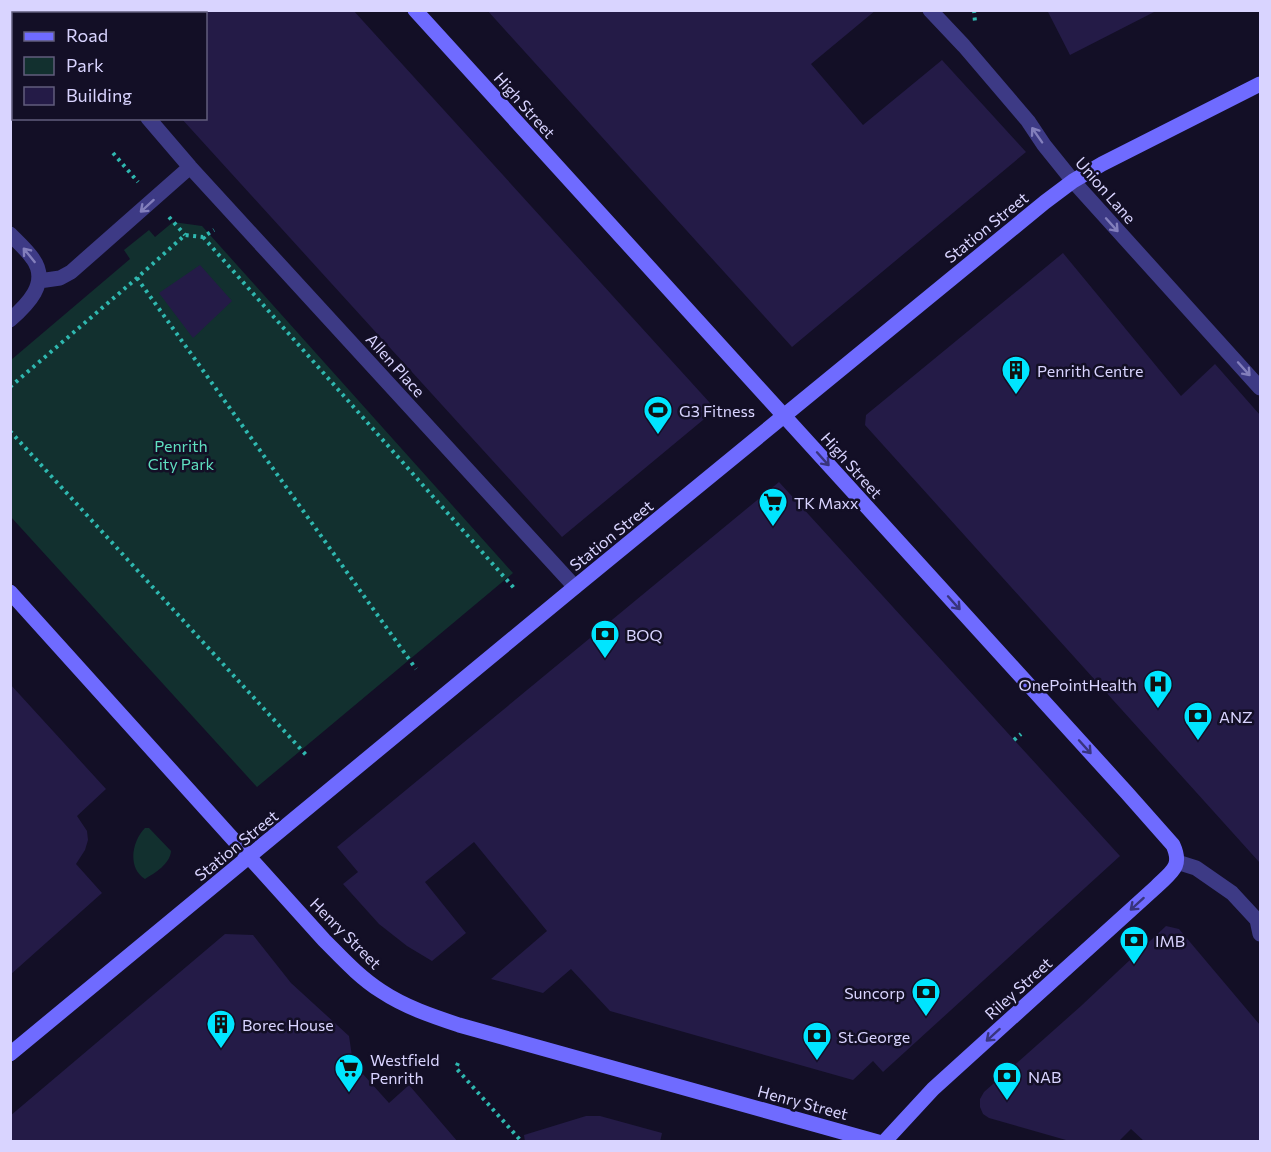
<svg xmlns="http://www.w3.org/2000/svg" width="1271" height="1152" font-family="Commissioner,sans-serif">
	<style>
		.green { fill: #12302f }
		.building { fill: #241b47 }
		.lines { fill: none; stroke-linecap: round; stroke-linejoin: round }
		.path { stroke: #2fb8b0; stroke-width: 4; stroke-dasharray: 3 4.5; stroke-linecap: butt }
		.lane { stroke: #3d3a85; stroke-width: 15 }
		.street { stroke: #3d3a85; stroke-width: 15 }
		.secondary { stroke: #6f6bff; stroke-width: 15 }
		.oneway { stroke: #837fbc }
		.oneway2 { stroke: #38347d }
		.labels { text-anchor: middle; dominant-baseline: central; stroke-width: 5; stroke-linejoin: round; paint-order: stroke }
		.street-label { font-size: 16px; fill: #d9d4ff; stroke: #130f26 }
		.poi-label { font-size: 16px; fill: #d9d4ff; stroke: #130f26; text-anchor: start }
		.park-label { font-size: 16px; fill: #5fe0c0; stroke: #130f26 }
	</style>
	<rect width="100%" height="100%" fill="#130f26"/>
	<path class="green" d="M173 222 202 226 513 573 257 787 11 517V360L130 259 124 250 149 230 155 237Z
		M145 828H149L171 851C170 864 155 873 145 879 127 868 132 841 145 828Z"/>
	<path class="building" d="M206 10H353L710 403 709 415 562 537 181 118H206Z
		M487 10H876L811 64 863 125 942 60 1026 152 792 347Z
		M1047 10H1158L1070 55Z
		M1063 253 1181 396 1215 364 1260 415V863L865 425 866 415Z
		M200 265 232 301 193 338 159 293Z
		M779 482 1120 856 883 1072 873 1061 853 1080 610 1011 571 969 543 993 491 979 547 931 474 842 425 882 466 933 432 961 407 946 379 924 343 884 358 872 337 847Z
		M10 684 106 789 77 816 87 831 88 840 85 850 76 864 102 893 10 975Z
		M1166 926 1179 929 1260 1025V1142H1145L1131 1129 1118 1142H1073L989 1118 983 1114 980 1107V1099L984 1092 1081 1006Z
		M225 934 253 935 291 983 349 1036 353 1063 389 1103 409 1085 458 1142H10V1116Z
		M586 1116H600L662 1133 660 1142H525L524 1135Z"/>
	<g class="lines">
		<path class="path" d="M77 10 80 14
			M974 10 975 22
			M113 153 138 182
			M169 217 185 235
			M203 237 514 588
			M137 278 416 669
			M10 387 137 278 185 235 203 237 214 230
			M10 431 308 757
			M1014 740 1021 734
			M458 1063 456 1068 522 1142"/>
		<path class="lane" d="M930 10 964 46 1028 121 1044 145 1073 181 1260 388
			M1177 862 1196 868 1232 893 1257 920 1260 934"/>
		<path class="street" d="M42 10 44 14
			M148 118 190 167 575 587
			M10 234C18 242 27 250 33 259 50 283 27 305 10 320
			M39 281 60 278 71 272 190 167"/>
		<path class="secondary" d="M415 10 1127 793 1173 845C1183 867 1171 872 1156 887L933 1089 884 1142
			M10 592 324 940C342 958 359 977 381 991 405 1007 432 1016 459 1025L878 1142
			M10 1054 575 587 1045 202 1073 181 1102 164 1260 84"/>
	</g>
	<defs><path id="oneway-shaft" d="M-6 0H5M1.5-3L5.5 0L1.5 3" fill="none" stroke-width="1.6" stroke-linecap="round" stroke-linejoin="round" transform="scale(1.5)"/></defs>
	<g class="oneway">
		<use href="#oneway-shaft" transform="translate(1037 135) rotate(-125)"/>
		<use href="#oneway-shaft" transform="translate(147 206) rotate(138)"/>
		<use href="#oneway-shaft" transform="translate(1112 225) rotate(48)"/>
		<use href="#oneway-shaft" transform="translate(29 255) rotate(-129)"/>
		<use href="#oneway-shaft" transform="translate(1244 369) rotate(48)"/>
	</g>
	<g class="oneway2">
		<use href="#oneway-shaft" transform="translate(823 459) rotate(48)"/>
		<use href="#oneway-shaft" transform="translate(954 603) rotate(48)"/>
		<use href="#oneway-shaft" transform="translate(1085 747) rotate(48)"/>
		<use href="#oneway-shaft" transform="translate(1137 904) rotate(138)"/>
		<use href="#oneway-shaft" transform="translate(993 1035) rotate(138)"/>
	</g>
	<defs>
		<g id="building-pin" transform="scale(1.5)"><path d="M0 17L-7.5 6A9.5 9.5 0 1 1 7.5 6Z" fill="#00e5ff" stroke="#130f26"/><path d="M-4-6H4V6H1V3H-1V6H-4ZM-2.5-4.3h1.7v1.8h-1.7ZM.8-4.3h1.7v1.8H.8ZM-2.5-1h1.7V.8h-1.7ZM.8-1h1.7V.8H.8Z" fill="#111"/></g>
		<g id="stadium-pin" transform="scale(1.5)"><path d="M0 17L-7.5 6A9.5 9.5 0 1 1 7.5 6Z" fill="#00e5ff" stroke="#130f26"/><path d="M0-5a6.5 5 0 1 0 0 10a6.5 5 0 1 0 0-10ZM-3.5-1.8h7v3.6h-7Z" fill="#111"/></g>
		<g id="supermarket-pin" transform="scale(1.5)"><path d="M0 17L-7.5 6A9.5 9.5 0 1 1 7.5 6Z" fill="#00e5ff" stroke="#130f26"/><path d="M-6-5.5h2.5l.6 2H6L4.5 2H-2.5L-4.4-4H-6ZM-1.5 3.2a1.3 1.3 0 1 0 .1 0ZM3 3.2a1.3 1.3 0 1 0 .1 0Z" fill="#111"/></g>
		<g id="bank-pin" transform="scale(1.5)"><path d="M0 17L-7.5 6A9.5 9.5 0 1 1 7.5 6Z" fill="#00e5ff" stroke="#130f26"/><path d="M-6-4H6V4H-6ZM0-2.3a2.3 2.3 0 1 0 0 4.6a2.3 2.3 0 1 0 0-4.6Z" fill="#111"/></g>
		<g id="hospital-pin" transform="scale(1.5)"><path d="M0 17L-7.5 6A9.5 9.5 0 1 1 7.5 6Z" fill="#00e5ff" stroke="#130f26"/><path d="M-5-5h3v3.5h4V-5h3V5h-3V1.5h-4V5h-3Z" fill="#111"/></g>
	</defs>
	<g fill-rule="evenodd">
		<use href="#building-pin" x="1016" y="370"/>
		<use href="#stadium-pin" x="658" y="410"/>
		<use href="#supermarket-pin" x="773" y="502"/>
		<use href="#bank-pin" x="605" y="634"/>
		<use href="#hospital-pin" x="1158" y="684"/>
		<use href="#bank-pin" x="1198" y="716"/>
		<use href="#bank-pin" x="1134" y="940"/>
		<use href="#bank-pin" x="926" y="992"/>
		<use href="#building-pin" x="221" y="1024"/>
		<use href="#bank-pin" x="817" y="1036"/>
		<use href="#supermarket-pin" x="349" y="1068"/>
		<use href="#bank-pin" x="1007" y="1076"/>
	</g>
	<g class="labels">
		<g class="street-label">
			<text transform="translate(525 105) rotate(48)">High Street</text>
			<text transform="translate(1106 190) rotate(49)">Union Lane</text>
			<text transform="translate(986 227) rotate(-39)">Station Street</text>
			<text transform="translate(396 365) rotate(48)">Allen Place</text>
			<text transform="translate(852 465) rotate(48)">High Street</text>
			<text transform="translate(611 535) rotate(-39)">Station Street</text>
			<text transform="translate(236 845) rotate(-39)">Station Street</text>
			<text transform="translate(346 933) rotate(45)">Henry Street</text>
			<text transform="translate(1018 988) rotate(-42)">Riley Street</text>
			<text transform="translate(803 1102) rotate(15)">Henry Street</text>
		</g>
		<g class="poi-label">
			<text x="1037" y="370">Penrith Centre</text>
			<text x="679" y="410">G3 Fitness</text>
			<text x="794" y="502">TK Maxx</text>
			<text x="626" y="634">BOQ</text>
			<text x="1137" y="684" text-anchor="end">OnePointHealth</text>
			<text x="1219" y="716">ANZ</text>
			<text x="1155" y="940">IMB</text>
			<text x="905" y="992" text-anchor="end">Suncorp</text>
			<text x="242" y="1024">Borec House</text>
			<text x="838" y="1036">St.George</text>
			<text x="370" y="1059">Westfield<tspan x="370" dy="18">Penrith</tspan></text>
			<text x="1028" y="1076">NAB</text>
		</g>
		<g class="park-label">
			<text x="181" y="445">Penrith<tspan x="181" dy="18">City Park</tspan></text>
		</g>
	</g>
	<rect width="1271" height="1152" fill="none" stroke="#d9d4ff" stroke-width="24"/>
	<rect x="12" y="12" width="195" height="108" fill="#130f26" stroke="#625e7d" stroke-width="1.5"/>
	<rect x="24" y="32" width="30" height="9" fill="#6f6bff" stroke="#625e7d" stroke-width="1.5"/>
	<text x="66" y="42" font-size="18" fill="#d9d4ff">Road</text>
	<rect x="24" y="57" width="30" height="18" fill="#12302f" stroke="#625e7d" stroke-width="1.5"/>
	<text x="66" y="72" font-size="18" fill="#d9d4ff">Park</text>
	<rect x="24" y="87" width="30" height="18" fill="#241b47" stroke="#625e7d" stroke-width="1.5"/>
	<text x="66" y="102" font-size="18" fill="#d9d4ff">Building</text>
</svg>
